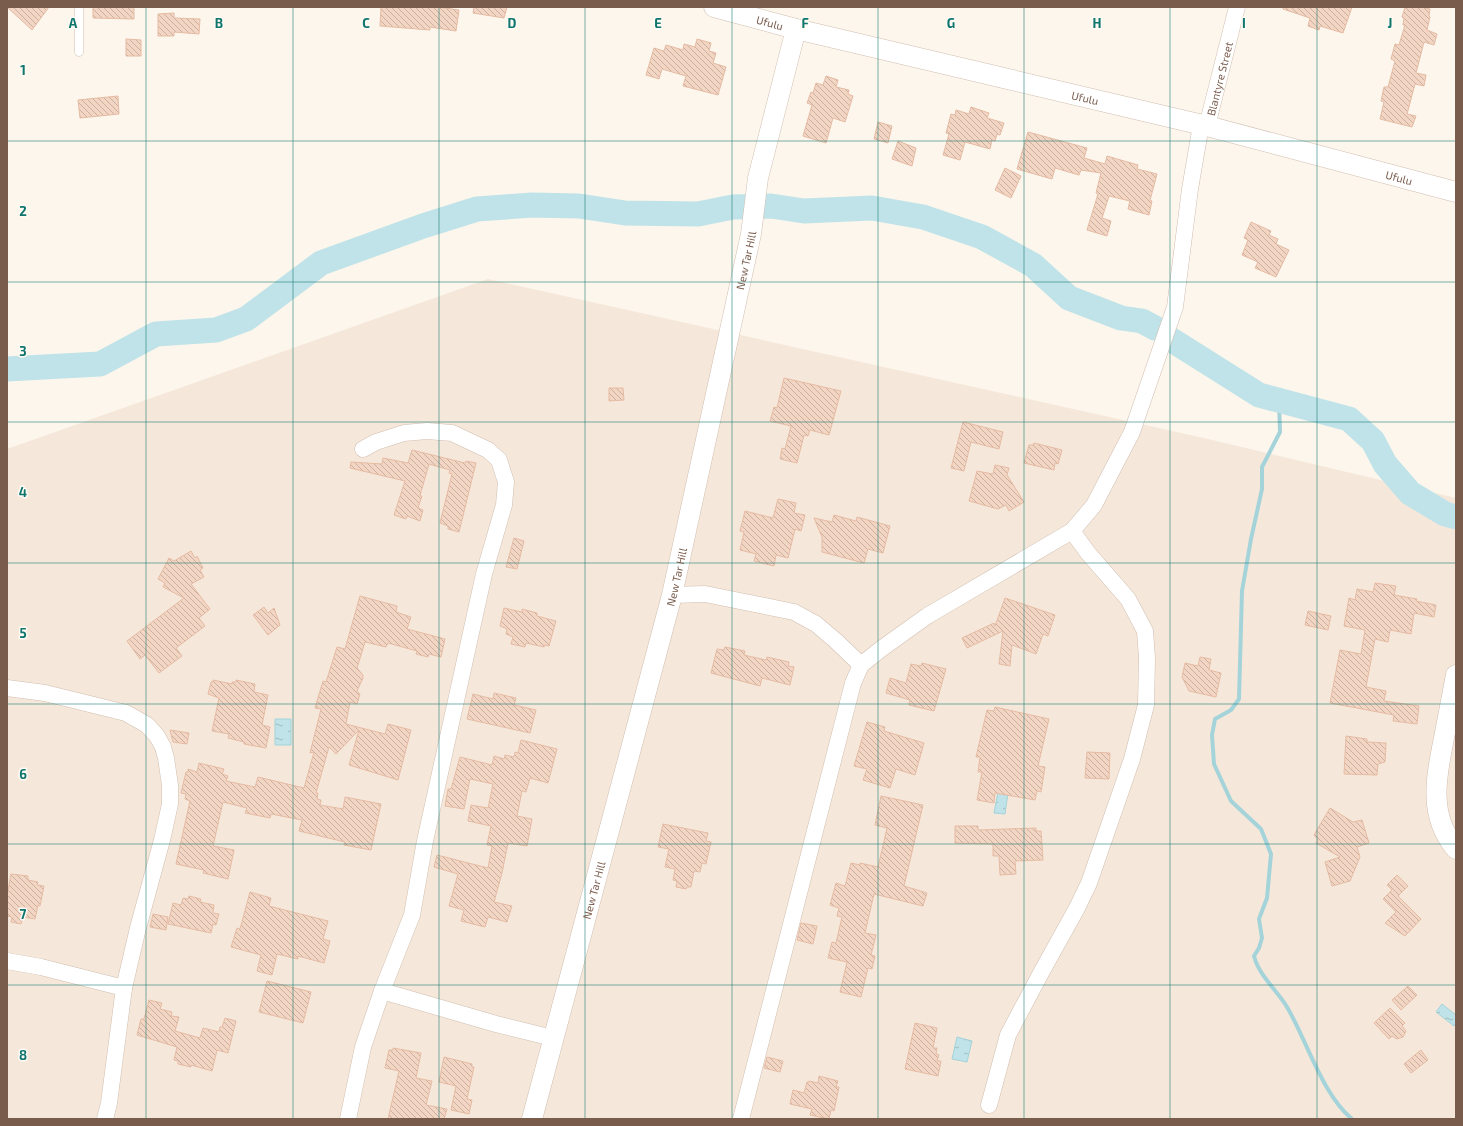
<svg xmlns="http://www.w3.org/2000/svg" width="1463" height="1126" font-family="'Exo 2',sans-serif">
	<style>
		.residential { fill: #f5e8da }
		.water { fill: url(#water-ripples); stroke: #a5d3da }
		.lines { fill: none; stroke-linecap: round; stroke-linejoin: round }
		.stream { stroke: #a5d3da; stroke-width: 4 }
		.river { stroke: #bfe3e8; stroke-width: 25 }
		.building { fill: url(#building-back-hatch); stroke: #e6bba3 }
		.service-casing { stroke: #d1beb0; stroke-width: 9 }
		.minor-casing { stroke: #d1beb0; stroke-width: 17 }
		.tertiary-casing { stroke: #d1beb0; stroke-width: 21 }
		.service { stroke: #fff; stroke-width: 8 }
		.minor { stroke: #fff; stroke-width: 16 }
		.tertiary { stroke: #fff; stroke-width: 20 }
		.grid { fill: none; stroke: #0f766e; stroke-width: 1; stroke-opacity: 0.55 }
		.labels { text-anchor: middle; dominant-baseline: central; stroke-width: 3; stroke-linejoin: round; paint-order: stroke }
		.street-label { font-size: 11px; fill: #7a5c4d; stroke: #fffaf3 }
		.grid-label { font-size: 13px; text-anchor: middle; font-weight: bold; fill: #0f766e; stroke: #fffaf3; stroke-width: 3; stroke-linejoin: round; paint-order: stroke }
	</style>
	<defs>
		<pattern id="water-ripples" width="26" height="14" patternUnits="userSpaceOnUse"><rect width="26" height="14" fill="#bfe3e8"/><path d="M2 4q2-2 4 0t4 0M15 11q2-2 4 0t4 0" fill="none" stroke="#a0bbbe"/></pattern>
		<pattern id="building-back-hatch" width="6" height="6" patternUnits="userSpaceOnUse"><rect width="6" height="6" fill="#f3d5c3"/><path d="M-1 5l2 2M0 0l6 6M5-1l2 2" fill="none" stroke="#cab0a1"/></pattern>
	</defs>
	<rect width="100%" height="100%" fill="#fdf6ec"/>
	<path class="residential" d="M488 279 1208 439 1456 498V1119H7V449Z"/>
	<path class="water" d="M275 719H291V745H275Z
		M998 792 1008 793 1005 814 994 813Z
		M1442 1004 1456 1015V1023L1454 1026 1436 1012Z
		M957 1037 972 1041 967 1062 952 1059Z"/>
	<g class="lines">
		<path class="stream" d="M1279 400 1280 432 1262 467V489L1251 539 1242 591 1239 699 1231 710 1215 719 1212 735 1214 764 1231 801 1261 829 1271 854 1267 898 1259 919 1262 938 1259 948 1254 956C1259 976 1277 990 1287 1007 1307 1041 1322 1094 1352 1119"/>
		<path class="river" d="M1167 337 1259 395 1349 419 1373 441 1385 464 1410 493 1445 514 1456 517
			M7 369 100 364 156 334 216 330 246 319 321 263 423 226 477 209 532 205 579 206 625 213 698 214 733 207 771 206 804 211 872 208 923 217 982 237 1033 265 1069 298 1121 318 1142 321 1155 328"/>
	</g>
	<path class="building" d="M7 7H49L32 30Z
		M93 7H134V19L93 18Z
		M381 7H438L459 10 456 31 430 27V30L380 26Z
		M474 7H507L504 18 473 13Z
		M1283 7H1352L1343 33 1320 26 1319 30 1308 26 1310 18 1283 9Z
		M1405 7H1422L1430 9 1429 16 1430 17 1427 30 1437 34 1434 45 1424 42 1416 73 1426 75 1424 86 1415 84 1407 114 1416 116 1412 127 1380 119 1384 102 1381 101 1384 87H1388L1395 61 1391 59 1395 44 1399 45 1405 25H1403L1404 18 1402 17Z
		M174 13V18L200 19 199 34 174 32V36H158V14Z
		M126 39 141 40V56H126Z
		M697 39 711 43 709 51 716 53 713 63 726 67 718 95 683 86 686 76 662 69 659 79 646 75 654 48 664 51 666 45 683 50 684 44 695 47Z
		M826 76 838 80 836 87 849 90 848 94 853 96 845 122 833 118 826 143 803 136 812 105 807 103 811 92 813 93 816 83 823 85Z
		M118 96 119 114 80 118 78 100Z
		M971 107 989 113 987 118 1004 123 1000 135 997 134 995 141 992 140 990 149 965 142 960 160 943 155 949 134 946 133 951 114 955 115 956 110 969 114Z
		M878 122 892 126 888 143 874 139Z
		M1028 132 1087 148 1084 158 1105 164 1107 156 1138 165 1137 169 1157 174 1152 193 1150 200 1152 201 1149 215 1128 209 1130 201 1109 196 1102 218 1111 221 1107 236 1087 230 1098 194 1096 193 1101 173 1081 170 1079 175 1055 168 1052 179 1017 169Z
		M898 141 916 148 912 166 892 159Z
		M1005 168 1021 176 1011 198 995 190Z
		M1251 222 1271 231 1269 235 1278 239 1276 244 1289 250 1276 277 1255 268 1258 262 1242 255 1248 240 1244 238Z
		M784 378 841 391 829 435 810 430 808 436 804 435 797 463 780 459 782 448 785 449 791 426 770 421 774 407 777 408Z
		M609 388H623L624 400 609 401Z
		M963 422 1003 432 999 449 971 442 964 471 951 468Z
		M1034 443 1062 450 1058 464 1055 463 1054 470 1024 463 1029 445H1033Z
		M412 450 465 463 466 461 476 463 459 532 448 529V526L440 523 452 474 449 473 450 470 429 464 421 492 420 496H422L418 508 423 510 420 521 407 516 406 519 394 515 405 481 350 468 351 462 382 464 383 458 408 463Z
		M995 465 1009 468 1007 475 1024 502 1009 511 1006 505 998 509 969 501 977 471 993 474Z
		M778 499 796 503 794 513 805 515 801 531 795 529 788 558 776 555 774 566 754 561 756 554 740 550 744 532 740 531 745 511 773 518Z
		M834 515 856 521 857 517 890 526 883 553 868 549 864 563 822 552V537L814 518 832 522Z
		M514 538 524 541 517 569 506 567Z
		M191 551 195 558 197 556 203 568 200 570 204 577 191 584 210 609 199 618 205 626 176 648 182 656 159 673 145 655 140 659 127 641 184 598 163 587 165 583 158 579 169 558 174 561Z
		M1375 583 1396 586 1394 595 1417 599 1416 601 1436 605 1434 617 1414 613 1411 634 1390 630 1388 642 1375 639 1366 687 1386 691 1384 701 1419 706 1417 724 1393 721 1394 715 1330 703 1340 650 1361 654 1365 630 1344 626 1349 598 1355 600 1357 589 1373 592Z
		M360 596 397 606 396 612 411 617 407 629 445 639 441 657 429 654 428 657 416 654 417 651 388 643 386 647 365 642 357 668 363 675V678L357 691 360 694 357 704 350 702 346 724 385 734 388 724 411 730 398 780 349 765 359 730 336 754 329 747 316 793H318L317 799 321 800 320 805 343 809 345 797 381 804 371 850 344 845 345 842 299 831 302 820 271 814 270 818 245 813 247 808 223 802 213 846 234 850 228 879 203 873 204 870 176 864 190 801 185 799 186 794 181 793 186 772H188V769L197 772 199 763 224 769 222 774 228 776 226 781 255 787 258 777 304 788 314 752 310 753 321 709 315 708 323 681 326 682 337 647 345 649Z
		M1005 598 1055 615 1048 636 1043 634 1036 654 1012 645 1010 666 999 664 1003 631 967 648 962 638 994 623 995 626Z
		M264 607 268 613 274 608 280 625 268 635 253 615Z
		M504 608 522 612V609L537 613V616L556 621 549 646 545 645 544 647 526 643 525 647 511 644 513 637 506 634 507 629 500 626Z
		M1308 611 1331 616 1328 630 1305 625Z
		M725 647 745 651 744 655 766 660 767 657 789 662 788 666 794 667 790 685 762 678 760 686 711 673 717 649 724 650Z
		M1200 657 1211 659 1209 670 1221 673 1216 697 1189 691 1182 677 1185 663 1198 666Z
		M922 663 946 669 934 711 909 705 910 700 886 693 890 678 906 683 911 664 921 666Z
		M213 680 232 684V682H236V680L255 684 254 692 268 695 262 725 270 727 266 748 244 744V742L228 738 229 734 212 731 219 698 208 694 211 682H213Z
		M494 693 516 698 514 705 536 710 530 733 467 719 473 694 493 699Z
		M995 707 1049 719 1038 766 1045 767 1041 792 1037 791 1035 800 995 793 994 803 977 800 982 772H978L980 757H976L987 710 994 711Z
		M867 722 885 727 884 731 924 743 915 775 896 769 890 788 863 780 867 769 854 766Z
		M170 730 189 733 187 744 173 742Z
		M1346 736 1367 739V742L1386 743 1385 762 1378 764 1377 775 1344 774Z
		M521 740 557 749 548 783 530 778 526 792 522 791 517 816 532 819 527 846 508 843 502 873 494 902 512 906 507 922 488 917 485 927 461 921 464 910 449 906 458 874 434 867 437 855 488 868 492 846 487 845 491 826 468 821 471 805 488 808 493 784 470 779 464 809 445 806 448 789H451L460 757 492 765 494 756 504 759 505 755 514 757 515 752 518 753Z
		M1087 752 1110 753 1109 779 1085 778Z
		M881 796 923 805 904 886 927 893 923 906 874 894 865 933 876 935 871 955 875 956 872 969 868 968 861 997 840 992 847 962 828 958 832 942 836 943 842 917 837 916 839 908 830 905 836 883 845 886 851 863 860 865V863L878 867 887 828 875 825Z
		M1330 808 1353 822 1362 820 1369 843 1357 847 1360 857 1350 881 1332 886 1325 862 1340 857 1316 843 1318 840 1314 835Z
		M663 824 708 833 706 841 711 842 706 864 702 863 700 872 694 871 691 887H687L686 889 676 887 677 881 673 880 675 869 665 867 669 849 658 847Z
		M955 826H978V830L1036 828V831H1041L1043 860 1015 861 1016 874 1000 875 999 856H993V844L955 843Z
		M11 874 28 876V880L38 882 37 885 44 886 40 906 38 905 35 919 23 917 21 924 11 922 12 917 7 916V896Z
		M1397 875 1408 886 1398 896 1421 919 1405 936 1385 923 1396 912 1383 899 1392 890 1387 885Z
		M250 892 271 898 269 906 328 921 323 939 330 941 324 963 298 956V959L277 954 272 975 257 971 261 955 231 947 237 928 240 929Z
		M189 896 201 899 200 902 214 905 213 913 219 914 216 925 213 924 211 933 168 924 173 903 181 905 183 898 188 899Z
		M153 914 168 917 166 930 150 927Z
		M801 923 817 926 813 944 797 940Z
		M267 981 311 992 303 1023 259 1012Z
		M1408 986 1417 995 1401 1010 1392 1000Z
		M149 1000 162 1003 160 1009 172 1012 171 1016 179 1017 175 1031 200 1038 203 1028 219 1032 220 1027H222L225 1018 236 1021 228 1053 217 1050 212 1071 191 1065V1067L178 1064V1061L174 1060 177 1047 137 1035 141 1019H144Z
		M1390 1008 1405 1023 1402 1026 1406 1031 1403 1037 1397 1039 1392 1036 1389 1039 1374 1023Z
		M915 1023 937 1028 933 1048H937L936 1054 939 1055 937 1061H941L938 1076 905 1069Z
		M393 1048 421 1053 416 1078 432 1081 426 1105 447 1109 444 1119H388L399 1071 385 1068 389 1050H393Z
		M1421 1050 1428 1060 1411 1073 1404 1064Z
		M444 1057 472 1064V1067H474L467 1099 472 1100 469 1114 451 1110 456 1086 439 1082Z
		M767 1057 783 1061 780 1072 764 1068Z
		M819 1076 838 1081 836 1087H839L834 1111 831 1110 829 1119 810 1115 812 1109 790 1104 793 1090 804 1093 807 1082H809V1081L818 1083Z"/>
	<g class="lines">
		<g class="service-casing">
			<path id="service" d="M79 7V52"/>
		</g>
		<g class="minor-casing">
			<g id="minor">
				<path id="s1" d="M1207 126 1237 7"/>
				<path d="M672 595 705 594 794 612 816 624 836 641 861 665"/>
				<path d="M7 688 45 693 126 713 147 725 157 736 163 747 166 758 170 785V804L162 840 138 928 124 988 109 1103 105 1119"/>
				<path d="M7 961 41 967 124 988"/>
				<path d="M382 991 496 1024 553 1038"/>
				<path d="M989 1105 1008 1035 1042 971 1077 908 1089 883 1132 759 1146 705 1147 658 1145 631 1128 599 1088 553 1072 531"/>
				<path d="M348 1119 363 1047 382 991 412 915 425 841 484 574 504 505 506 482 499 460 488 450 452 433 427 431 404 433 376 442 363 449"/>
				<path d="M741 1119 853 683 861 665 881 649 927 616 1072 531 1094 505 1132 432 1175 307 1190 189 1201 125"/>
			</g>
		</g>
		<g class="tertiary-casing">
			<g id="tertiary">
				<path id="s2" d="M714 7 796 29 1207 126 1456 192"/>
				<path d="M1456 675C1452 696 1448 717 1444 738 1436 777 1428 816 1456 849"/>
				<path id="s3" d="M532 1119 672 595 751 234 758 178 796 29"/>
			</g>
		</g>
		<use href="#service" class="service"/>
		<use href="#minor" class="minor"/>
		<use href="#tertiary" class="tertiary"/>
	</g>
	<path class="grid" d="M146 7V1119M293 7V1119M439 7V1119M585 7V1119M732 7V1119M878 7V1119M1024 7V1119M1170 7V1119M1317 7V1119M7 141H1456M7 282H1456M7 422H1456M7 563H1456M7 704H1456M7 844H1456M7 985H1456"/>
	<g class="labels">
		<g class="street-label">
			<text stroke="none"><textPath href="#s2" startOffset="58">Ufulu</textPath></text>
			<text stroke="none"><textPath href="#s1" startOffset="49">Blantyre Street</textPath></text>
			<text stroke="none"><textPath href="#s2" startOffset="382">Ufulu</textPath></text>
			<text stroke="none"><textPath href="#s2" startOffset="706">Ufulu</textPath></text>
			<text stroke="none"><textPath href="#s3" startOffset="885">New Tar Hill</textPath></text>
			<text stroke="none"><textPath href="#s3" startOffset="561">New Tar Hill</textPath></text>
			<text stroke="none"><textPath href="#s3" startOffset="237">New Tar Hill</textPath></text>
		</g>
	</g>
	<g class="grid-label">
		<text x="73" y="28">A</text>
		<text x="219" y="28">B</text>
		<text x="366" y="28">C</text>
		<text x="512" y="28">D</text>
		<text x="658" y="28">E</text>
		<text x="805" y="28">F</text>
		<text x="951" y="28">G</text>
		<text x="1097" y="28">H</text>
		<text x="1244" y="28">I</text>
		<text x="1390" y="28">J</text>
		<text x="23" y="75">1</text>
		<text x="23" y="216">2</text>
		<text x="23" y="356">3</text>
		<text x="23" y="497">4</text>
		<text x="23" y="638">5</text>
		<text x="23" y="779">6</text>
		<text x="23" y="919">7</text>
		<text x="23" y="1060">8</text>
	</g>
	<rect width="1463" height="1126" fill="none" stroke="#7a5c4d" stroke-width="16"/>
</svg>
